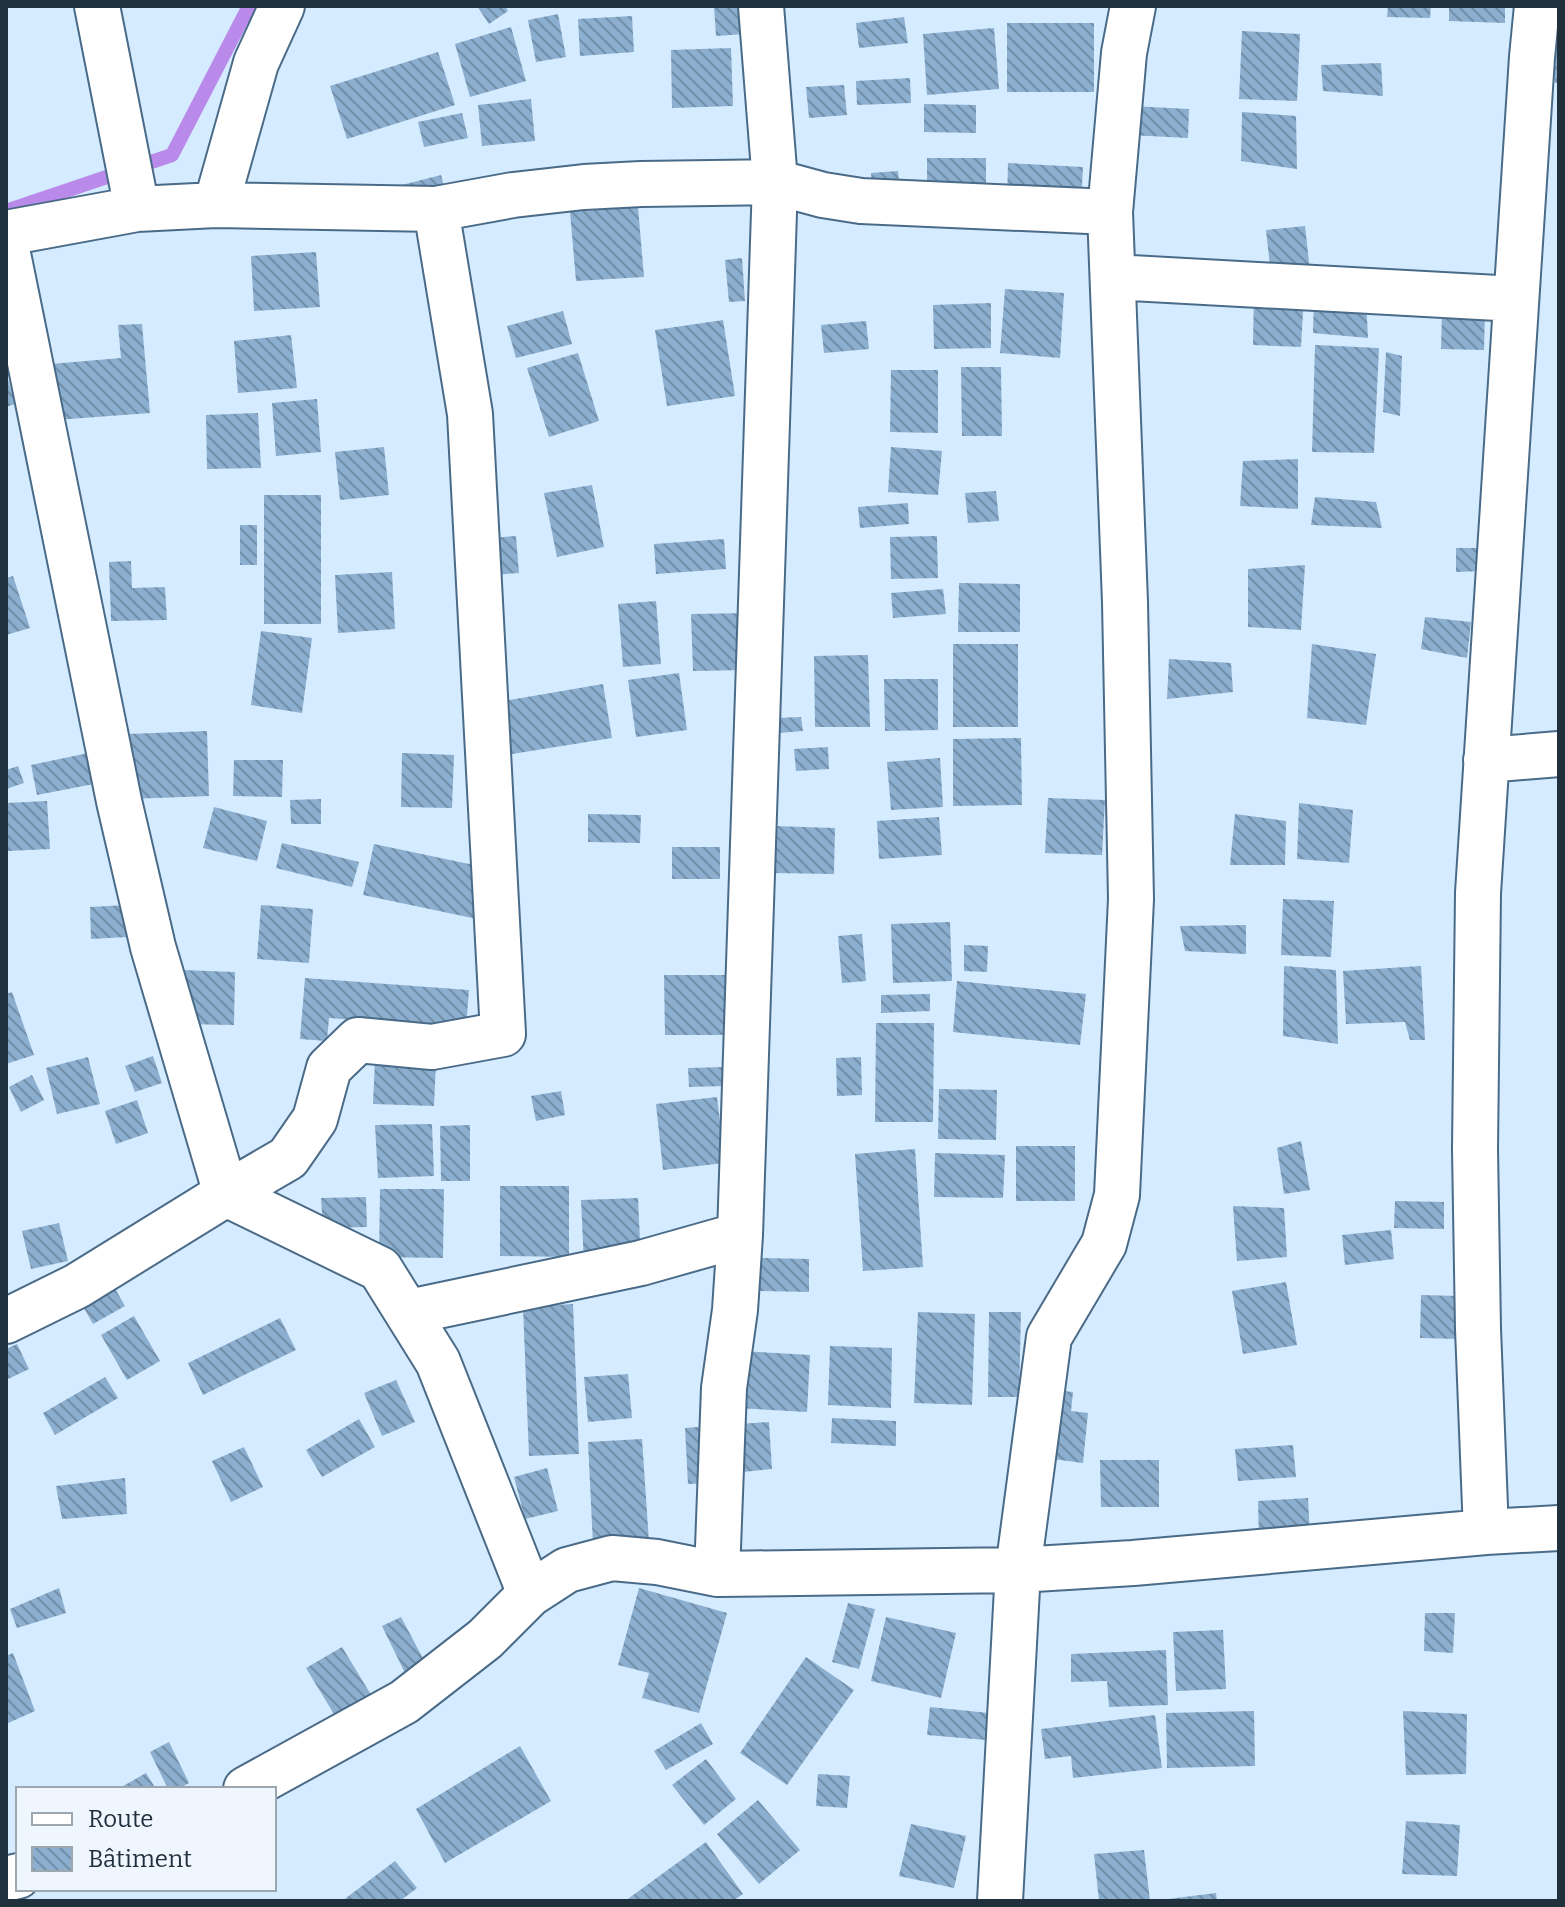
<svg xmlns="http://www.w3.org/2000/svg" width="1565" height="1907" font-family="Bitter,serif">
	<style>
		.lines { fill: none; stroke-linecap: round; stroke-linejoin: round }
		.stream { stroke: #ba8aea; stroke-width: 14 }
		.building { fill: url(#building-back-hatch) }
		.street-casing { stroke: #4a6b88; stroke-width: 48 }
		.street { stroke: #fff; stroke-width: 44 }
	</style>
	<defs>
		<pattern id="building-back-hatch" width="6" height="6" patternUnits="userSpaceOnUse" patternTransform="scale(2)"><rect width="6" height="6" fill="#8cafcf"/><path d="M-1 5l2 2M0 0l6 6M5-1l2 2" fill="none" stroke="#728fa9"/></pattern>
	</defs>
	<rect width="100%" height="100%" fill="#d5ebff"/>
	<g class="lines">
		<path class="stream" d="M6 211 172 155 249 6"/>
	</g>
	<path class="building" d="M477 6H505L508 11 489 24Z
		M714 6H742L744 34 716 36Z
		M1388 6H1431L1430 18 1387 17Z
		M1449 6H1505V23L1449 21Z
		M558 14 566 57 536 62 528 20Z
		M632 16 634 52 580 56 578 19Z
		M904 17 908 43 859 48 856 23Z
		M1007 23H1094V92H1007Z
		M511 27 526 81 470 97 455 44Z
		M994 28 999 89 927 95 923 34Z
		M1242 31 1300 34 1297 101 1239 99Z
		M1559 37V83H1555L1551 38Z
		M731 48 733 106 672 108 671 50Z
		M438 52 455 105 347 139 330 86Z
		M1381 63 1383 96 1323 91 1321 65Z
		M910 78 911 103 857 105 856 81Z
		M844 85 847 115 809 118 806 87Z
		M531 99 535 141 482 146 478 105Z
		M924 104 976 105V133L924 132Z
		M1131 106 1189 109 1188 138 1129 135Z
		M1242 112 1296 116 1297 169 1241 161Z
		M462 113 468 138 424 147 418 122Z
		M927 158H986V198L927 197Z
		M1008 163 1083 167 1081 204 1007 200Z
		M898 171 900 191 873 193 871 173Z
		M441 175 446 194 390 188Z
		M638 207 644 277 576 281 570 212Z
		M1305 226 1311 280 1272 284 1266 230Z
		M316 252 320 307 254 311 251 256Z
		M742 258 745 301 729 302 725 260Z
		M1005 289 1064 293 1060 358 1000 353Z
		M1254 289 1304 294 1301 347 1253 345Z
		M1314 296 1366 298 1368 338 1313 333Z
		M991 303V348L934 349 933 305Z
		M563 311 572 344 516 358 507 326Z
		M1442 311 1485 312 1484 350 1441 349Z
		M723 320 735 396 667 406 655 330Z
		M866 321 869 349 824 353 821 325Z
		M142 324 150 413 56 420 51 364 121 358 118 325Z
		M291 335 297 388 238 393 234 341Z
		M1315 345 1379 348 1374 453 1312 452Z
		M1386 352 1402 356 1400 416 1383 412Z
		M578 353 599 421 549 437 527 368Z
		M961 367H1001L1002 436H962Z
		M891 370H938V433L890 432Z
		M6 373 15 404 6 407Z
		M317 399 321 452 276 456 272 403Z
		M258 413 261 468 207 469 206 415Z
		M384 447 389 495 340 500 335 452Z
		M891 447 942 451 938 495 888 492Z
		M1298 459V509L1240 506 1243 461Z
		M592 485 604 547 557 557 544 493Z
		M996 491 999 521 968 523 965 493Z
		M264 495H321V624H264Z
		M1315 497 1376 502 1382 528 1311 525Z
		M908 503 909 524 860 528 858 507Z
		M240 525H257V565H240Z
		M516 536 519 573 493 575 489 538Z
		M937 536 938 578 891 579 890 537Z
		M724 539 726 569 656 574 654 544Z
		M1456 548H1482V571L1456 572Z
		M131 561 132 588 165 587 167 620 111 621 109 562Z
		M1305 565 1301 630 1248 627V569Z
		M392 572 395 629 338 633 335 575Z
		M13 576 30 628 6 635V578Z
		M959 583 1020 584V632H958Z
		M943 589 946 614 893 618 891 593Z
		M656 601 661 664 623 667 618 604Z
		M748 613V670L693 671 691 614Z
		M1425 617 1471 622 1467 658 1421 649Z
		M261 631 312 638 302 713 251 705Z
		M953 644H1018V727H953Z
		M1312 644 1376 654 1366 725 1307 718Z
		M868 655 870 727H815L814 656Z
		M1169 659 1231 663 1233 692 1167 699Z
		M679 673 687 730 636 737 628 680Z
		M884 679H938V730L885 731Z
		M603 684 612 738 512 754 504 701Z
		M801 717 803 731 778 733 776 718Z
		M207 731 209 796 130 799 127 734Z
		M1021 738 1022 805 953 806V739Z
		M828 747 829 769 796 771 794 749Z
		M93 752 99 783 37 795 31 765Z
		M402 753 454 755 452 808 401 807Z
		M940 758 943 807 891 810 887 762Z
		M234 760H283L282 797 233 796Z
		M18 766 24 783 6 789V770Z
		M1048 798 1105 800 1102 855 1045 853Z
		M321 799V824H291L290 800Z
		M47 801 50 849 8 851 6 803Z
		M1299 803 1353 810 1349 863 1297 859Z
		M214 807 267 821 257 861 203 848Z
		M588 814 641 815 640 843 588 842Z
		M1235 814 1286 821 1285 865H1230Z
		M939 817 942 855 879 859 877 821Z
		M774 826 835 828 834 874 773 873Z
		M282 843 359 862 352 887 276 868Z
		M374 844 488 868 477 919 363 895Z
		M672 847H720V879H672Z
		M1283 899 1334 901 1331 957 1281 955Z
		M127 905V937L91 939 90 907Z
		M261 905 313 909 309 963 257 959Z
		M950 922 952 981 893 983 891 924Z
		M1246 925V954L1185 951 1180 926Z
		M862 934 866 981 842 983 838 936Z
		M964 945 988 946 987 972 964 971Z
		M1284 966 1336 970 1338 1044 1283 1036Z
		M1421 966 1425 1040H1410L1405 1022 1346 1024 1343 971Z
		M181 970 235 972 234 1025 181 1024Z
		M664 975H725V1035H665Z
		M305 978 469 990 466 1028 329 1018 327 1041 300 1039Z
		M957 981 1086 994 1080 1045 953 1032Z
		M12 992 34 1055 6 1064V994Z
		M930 994V1011L881 1013V995Z
		M876 1023H934L933 1122H875Z
		M153 1056 162 1083 135 1092 125 1066Z
		M88 1057 100 1104 57 1114 46 1068Z
		M861 1057 862 1095 837 1096 836 1058Z
		M375 1060 436 1062 434 1106 373 1104Z
		M724 1067 725 1086 689 1087 688 1068Z
		M32 1075 44 1100 21 1112 9 1087Z
		M939 1089 997 1090 996 1140 938 1139Z
		M561 1091 565 1115 536 1121 531 1096Z
		M717 1097 725 1163 663 1170 656 1104Z
		M137 1100 148 1133 116 1144 105 1111Z
		M432 1124 434 1176 378 1178 375 1125Z
		M470 1125V1181H441L440 1126Z
		M1301 1141 1310 1190 1284 1194 1277 1148Z
		M1016 1146H1075V1201H1016Z
		M915 1149 923 1267 863 1271 855 1154Z
		M935 1153 1005 1155 1003 1198 934 1197Z
		M500 1186H569V1257L500 1256Z
		M380 1189H444L443 1258 379 1257Z
		M366 1197 367 1227 323 1228 321 1198Z
		M638 1198 641 1263 584 1265 581 1200Z
		M1395 1201 1444 1202V1229L1394 1228Z
		M1233 1206 1284 1208 1287 1257 1237 1261Z
		M59 1223 68 1261 31 1269 22 1231Z
		M1391 1230 1394 1259 1345 1265 1342 1235Z
		M759 1258 809 1259V1292L758 1291Z
		M1286 1282 1297 1345 1243 1354 1232 1291Z
		M113 1285 125 1306 93 1324 81 1303Z
		M1421 1295 1460 1296 1458 1339 1420 1338Z
		M573 1304 579 1454 529 1456 523 1307Z
		M918 1312 975 1314 972 1405 914 1403Z
		M989 1312H1021L1019 1397H988Z
		M134 1316 160 1361 127 1380 101 1335Z
		M280 1318 296 1350 203 1395 188 1363Z
		M17 1344 29 1369 6 1380V1349Z
		M830 1346 892 1348 891 1408 828 1405Z
		M741 1351 810 1355 807 1412 738 1408Z
		M628 1374 632 1418 588 1422 584 1377Z
		M105 1377 118 1398 55 1435 43 1413Z
		M396 1380 415 1422 382 1436 364 1393Z
		M1054 1390 1073 1392 1071 1411 1088 1413 1083 1463 1045 1458Z
		M832 1418 896 1421V1446L831 1443Z
		M359 1419 375 1447 322 1477 306 1450Z
		M769 1422 772 1469 743 1472 740 1424Z
		M710 1426 713 1483 688 1484 685 1428Z
		M642 1439 649 1542 593 1545 588 1442Z
		M1293 1445 1296 1477 1238 1481 1235 1449Z
		M244 1447 263 1487 231 1502 212 1461Z
		M1100 1460H1159V1507H1101Z
		M547 1468 558 1511 525 1519 514 1477Z
		M125 1478 127 1514 62 1519 56 1486Z
		M1308 1498 1310 1537 1259 1539 1258 1501Z
		M59 1588 66 1613 17 1628 10 1609Z
		M639 1588 727 1613 699 1713 642 1698 649 1673 618 1665Z
		M848 1603 875 1609 859 1669 832 1662Z
		M1425 1613H1455L1453 1653 1424 1651Z
		M401 1617 426 1664 405 1673 382 1626Z
		M886 1617 956 1633 941 1698 871 1681Z
		M1223 1630 1226 1689 1176 1691 1173 1632Z
		M342 1647 373 1698 337 1719 306 1668Z
		M1166 1650 1168 1705 1109 1707 1107 1681 1071 1682V1654Z
		M13 1653 35 1711 6 1724V1656Z
		M806 1657 854 1690 787 1785 740 1753Z
		M930 1707 989 1713 986 1740 927 1735Z
		M1254 1711 1255 1766 1167 1768 1166 1713Z
		M1403 1711 1467 1714 1466 1774 1406 1775Z
		M1155 1715 1162 1768 1073 1778 1071 1756 1045 1759 1041 1729Z
		M701 1723 713 1744 666 1770 654 1751Z
		M169 1742 189 1783 178 1789H168L150 1752Z
		M520 1746 551 1801 445 1863 416 1809Z
		M706 1759 736 1799 704 1825 672 1785Z
		M146 1773 156 1789H118Z
		M818 1774 850 1776 847 1808 816 1806Z
		M758 1800 800 1850 759 1884 717 1834Z
		M1406 1821 1460 1825 1457 1876 1402 1874Z
		M911 1824 966 1836 954 1888 899 1876Z
		M706 1842 743 1894 733 1901H625Z
		M1144 1850 1150 1901H1099L1094 1854Z
		M395 1861 417 1888 400 1901H342Z
		M1216 1893 1217 1901H1168V1899Z"/>
	<g class="lines">
		<g class="street-casing">
			<path id="street" d="M97 6 137 209
				M216 205 256 63 282 6
				M6 233 137 209 216 205 436 209 513 195 584 187 641 184 775 182 823 195 861 201 1110 212
				M6 244 119 801 153 947 226 1194 77 1286 6 1321
				M1113 277 1516 299
				M1486 760 1559 754
				M226 1194 288 1158 315 1119 329 1068 358 1040 432 1047 503 1034 470 414 436 209
				M226 1194 380 1269 438 1362 530 1594
				M409 1312 641 1263 740 1235
				M1486 1532 1559 1528
				M717 1574 724 1388 735 1310 740 1235 775 182 761 6
				M246 1789 404 1702 485 1639 530 1594 567 1570 612 1558 657 1562 717 1574 1018 1570 1133 1563 1486 1532 1478 1329 1475 1149 1478 893 1532 57 1537 6
				M6 1879 18 1876
				M1000 1901 1018 1570 1049 1337 1104 1244 1117 1195 1131 899 1125 602 1110 212 1124 53 1133 6"/>
		</g>
		<use href="#street" class="street"/>
	</g>
	<rect width="1565" height="1907" fill="none" stroke="#21303d" stroke-width="16"/>
	<rect x="16" y="1787" width="260" height="104" fill="#eff6fd" stroke="#9da7b0" stroke-width="2"/>
	<rect x="32" y="1813" width="40" height="12" fill="#ffffff" stroke="#9da7b0" stroke-width="2"/>
	<text x="88" y="1827" font-size="24" fill="#21303d">Route</text>
	<rect x="32" y="1847" width="40" height="24" fill="url(#building-back-hatch)" stroke="#9da7b0" stroke-width="2"/>
	<text x="88" y="1867" font-size="24" fill="#21303d">Bâtiment</text>
</svg>
